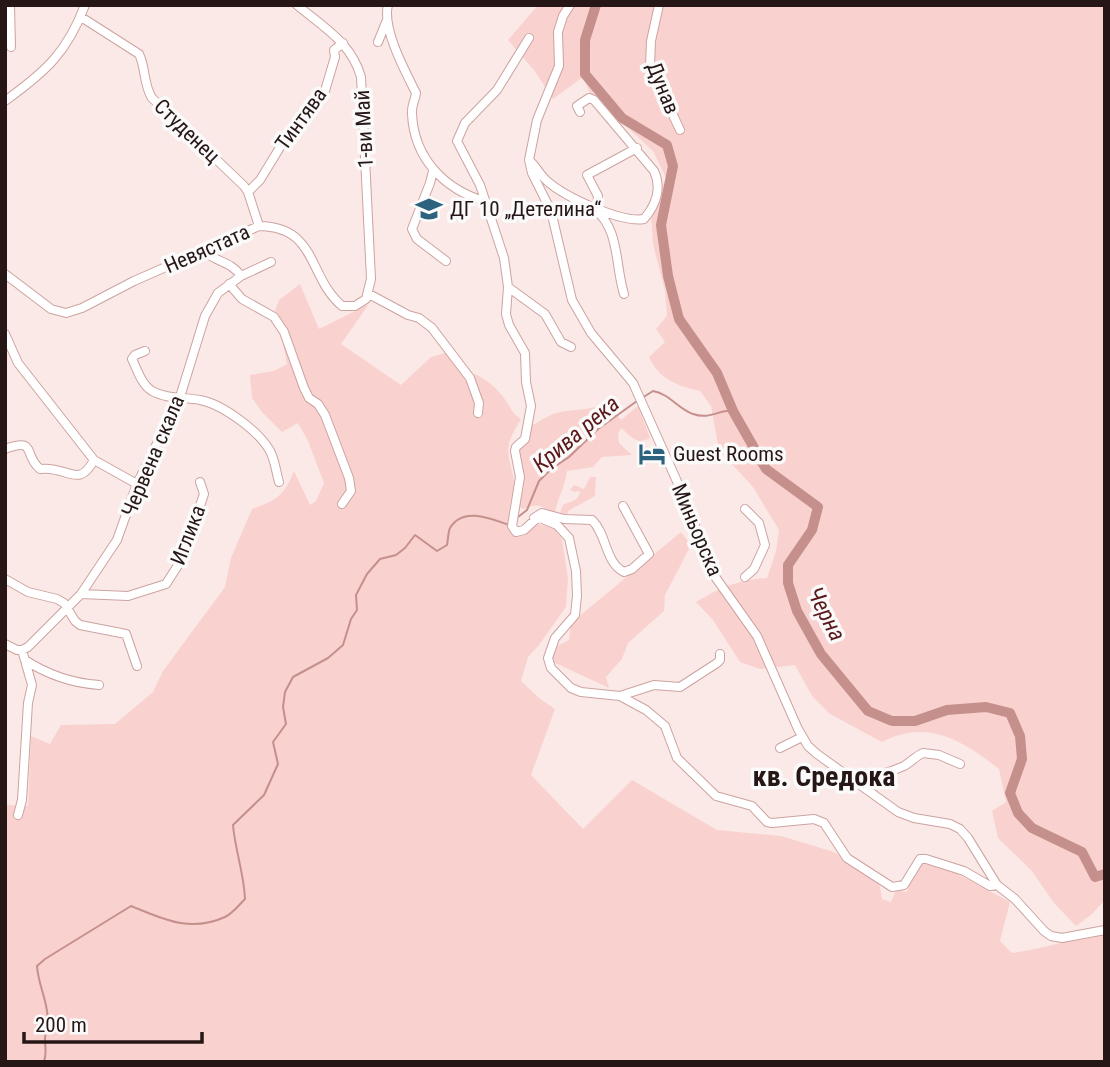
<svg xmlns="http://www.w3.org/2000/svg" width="1110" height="1067" font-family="'Roboto Condensed',sans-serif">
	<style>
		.green { fill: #f9d2cf }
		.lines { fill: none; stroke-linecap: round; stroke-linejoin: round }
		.stream { stroke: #c5908c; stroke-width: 2 }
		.river { stroke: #c5908c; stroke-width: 10 }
		.minor-casing { stroke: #cca3a0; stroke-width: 10 }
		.minor { stroke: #fff; stroke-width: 8 }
		.labels { text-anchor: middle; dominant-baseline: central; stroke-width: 7; stroke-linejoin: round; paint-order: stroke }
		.street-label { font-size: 21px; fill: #261716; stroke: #fafafa }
		.poi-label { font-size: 21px; fill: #261716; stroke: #fafafa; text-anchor: start }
		.water-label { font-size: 23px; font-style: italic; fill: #5b191a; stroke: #fafafa }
		.district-label { font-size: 28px; font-weight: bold; fill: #261716; stroke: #fafafa }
	</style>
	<rect width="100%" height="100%" fill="#fbe9e7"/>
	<path class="green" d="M538 5H1105V900L1092 914 1076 926 1054 903 1031 870 998 838 992 811 1006 802 999 769C963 741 928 718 882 742L830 714 812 696 795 665 760 669 740 662 713 620 696 602C721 587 738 580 767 578L776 551 779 530 753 487 719 450 711 406 700 391C677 386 658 378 649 357L665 342 656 329 667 316 665 291 653 244 651 214 666 178 653 151 590 93 583 77 553 99 534 70 508 40Z
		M300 284 319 329 369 304 341 344 401 385 431 357 445 353 467 378 474 374C486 378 499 390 506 401 512 409 512 414 521 419 517 426 511 435 509 444 506 457 513 469 514 482 514 495 499 534 519 536 527 537 531 529 535 523L553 528 562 539 568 579 566 607 539 645 528 657 521 681 539 698 555 709 531 775 583 829 632 780 717 830 781 836 834 852 879 882 882 899 891 902 896 890 907 892 914 870 921 863 952 871 1010 902 1000 941 1012 953C1027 951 1041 948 1056 944 1072 940 1089 940 1105 933V1062H5V805L28 806 31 736 50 744 61 725 115 724 153 692 163 671 225 587 231 558 252 509C277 500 284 496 294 471L310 505 316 501 324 483 308 441 298 423 282 432 262 412 252 398 250 375 274 371 287 364 282 338 272 319 279 300Z
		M599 406H610L621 420 638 406 650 438C636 445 632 437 621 428L618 434 619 443 632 455 602 457 593 467 567 471C565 486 558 498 555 512L560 513 563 505C570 501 579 502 580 491L575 492 570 490 574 485 584 489 590 477H596L595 496 568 511 567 521 559 524C544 509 545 500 523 509L517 505 515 446 518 440 523 437 526 427C536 425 543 418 553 414 568 409 584 411 599 406Z
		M681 532 691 545 665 595 664 611 628 643 622 659 606 677 609 688 553 662V648L569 640 571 623Z"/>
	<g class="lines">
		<path class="stream" d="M642 398 653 391C670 394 678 409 693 414 710 420 720 409 733 411
			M518 517 527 510 539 481 551 469 569 457 598 429 637 401
			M44 1062C47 1052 45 1049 45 1040 45 1030 49 1021 47 1011 45 996 38 982 37 966L45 959 131 906C163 919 190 933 225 917 232 914 239 905 245 899 244 873 235 850 233 825L264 795 278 764 273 742 286 724 283 707 285 692 293 677 328 658 343 645 351 619 357 610 356 595 367 574 380 559 396 555 405 548 415 535 437 551 447 545C448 541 448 532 450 528 463 506 492 519 509 525"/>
		<path class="river" d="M596 5 585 40V74L622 118 667 145 673 166 661 225 668 276 679 319 717 373 733 411 766 469 818 507 812 530 788 565V583L797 611 821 654 868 711 892 721H915L947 710 986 707 1010 713 1020 736 1022 759 1010 793 1018 813 1032 828 1082 852 1095 877 1105 874"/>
		<g class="minor-casing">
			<path id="minor" d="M10 5 11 47
				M388 5C382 29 405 71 416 93 415 101 411 106 412 114 414 158 444 189 484 201
				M570 5 563 16 558 32 559 66 537 120 529 160 532 173 551 211 572 300 591 333 633 383 688 506 711 571 757 636 798 729 808 746 817 754 898 812 914 818 950 824 960 829 968 838 997 885 1015 899 1044 931 1051 936 1062 938 1105 930
				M659 5 651 41 650 66 680 130
				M81 17 139 54C146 68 143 84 152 98L244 186 248 192 259 226
				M529 38 497 90 465 123 457 141 480 185 504 258 508 287 506 314 509 325 525 353 526 382 531 406 525 439 516 447 515 451 520 477 512 526 516 532 524 530 536 519 540 518 557 525 569 538 576 571 577 596 575 615 555 638 548 658 551 668 571 688 581 692 620 696 646 710 665 726 677 758 713 793 716 796 752 806 767 822 772 823 814 819 824 823 847 858 892 887 904 885 920 859H926L964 871 990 886 997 885
				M378 42 387 20
				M5 101C45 72 67 53 85 5
				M529 160C536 166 540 175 547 181 565 197 621 223 644 219 656 205 662 188 654 171L594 100 589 98 577 106 580 112
				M433 171 430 183 412 229 417 239 446 261
				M248 192 260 180 290 131 324 94 335 57 334 50 343 43
				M597 208 598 196 587 175 637 148
				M594 209C620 228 615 266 624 294
				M204 250C215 263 230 260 241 276
				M5 274 51 309 66 313 82 308 134 281 259 226C318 227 307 276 342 306H355L366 299 371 279 361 77C351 42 323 27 297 5
				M229 284 242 299 274 317 284 332 304 388 309 398 318 404 325 415 349 478 351 491 342 504
				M508 287 545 314 561 342 571 347
				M369 294 408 315 419 318 432 328 470 378 479 403 478 413
				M5 334 18 363 94 460 137 484
				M145 351 135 355 132 359C137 369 141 384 152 391 166 399 184 397 200 400 222 404 259 431 270 451 275 460 276 472 279 482
				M5 449C37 437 23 455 40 469 67 465 78 490 94 460
				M534 518 542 513 564 519 592 520C607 534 605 563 624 572L632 569 649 554 623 506
				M745 577 754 569 765 545 759 523 745 509
				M5 579 28 592 57 599 64 603 75 621 80 625 126 634 137 666
				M81 594 128 596 166 584 182 559 204 494 200 482
				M5 644 17 650H22
				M22 650 28 647 81 594 117 540 137 484 180 397 205 316 218 293 241 276 271 262
				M25 660C48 675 71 683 99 685
				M620 696 654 685 680 687 717 663 720 660V654
				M780 748 802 737
				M849 778C868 778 887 774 904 766 911 762 916 756 923 753L939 755 960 764
				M18 815 22 800 28 703 32 685 22 650"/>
		</g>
		<use href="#minor" class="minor"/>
	</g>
	<defs>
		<g id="school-bare" transform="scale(2.1)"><path d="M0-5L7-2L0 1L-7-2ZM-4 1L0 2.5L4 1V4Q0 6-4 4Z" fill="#2d627e" stroke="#fafafa" stroke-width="2.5" paint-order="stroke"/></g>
		<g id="hotel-bare" transform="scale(2.1)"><path d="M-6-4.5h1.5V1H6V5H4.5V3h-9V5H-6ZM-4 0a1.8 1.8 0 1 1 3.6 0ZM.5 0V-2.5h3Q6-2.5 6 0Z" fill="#2d627e" stroke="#fafafa" stroke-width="2.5" paint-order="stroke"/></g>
	</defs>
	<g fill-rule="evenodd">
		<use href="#school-bare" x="429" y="209"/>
		<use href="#hotel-bare" x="652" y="454"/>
	</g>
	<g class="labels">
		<g class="street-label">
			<text transform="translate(663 88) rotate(68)">Дунав</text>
			<text transform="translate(301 119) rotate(-54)">Тинтява</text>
			<text transform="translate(364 129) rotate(-93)">1-ви Май</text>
			<text transform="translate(187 131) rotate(44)">Студенец</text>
			<text transform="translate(207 249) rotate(-24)">Невястата</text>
			<text transform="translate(153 456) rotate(-67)">Червена скала</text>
			<text transform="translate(697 530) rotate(67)">Миньорска</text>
			<text transform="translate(188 535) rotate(-69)">Иглика</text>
		</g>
		<g class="poi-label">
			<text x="450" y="209">ДГ 10 „Детелина“</text>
			<text x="673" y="454">Guest Rooms</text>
		</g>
		<g class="water-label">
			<text transform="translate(576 434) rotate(-40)">Крива река</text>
			<text transform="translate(826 614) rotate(63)">Черна</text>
		</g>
		<g class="district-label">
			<text x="824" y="776">кв. Средока</text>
		</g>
	</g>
	<rect width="1110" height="1067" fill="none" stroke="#261716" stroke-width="14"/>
	<path d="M24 1032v10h178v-10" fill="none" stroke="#261716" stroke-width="3.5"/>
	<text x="35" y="1032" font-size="21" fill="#261716" stroke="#fafafa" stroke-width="5" paint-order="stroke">200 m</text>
</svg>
